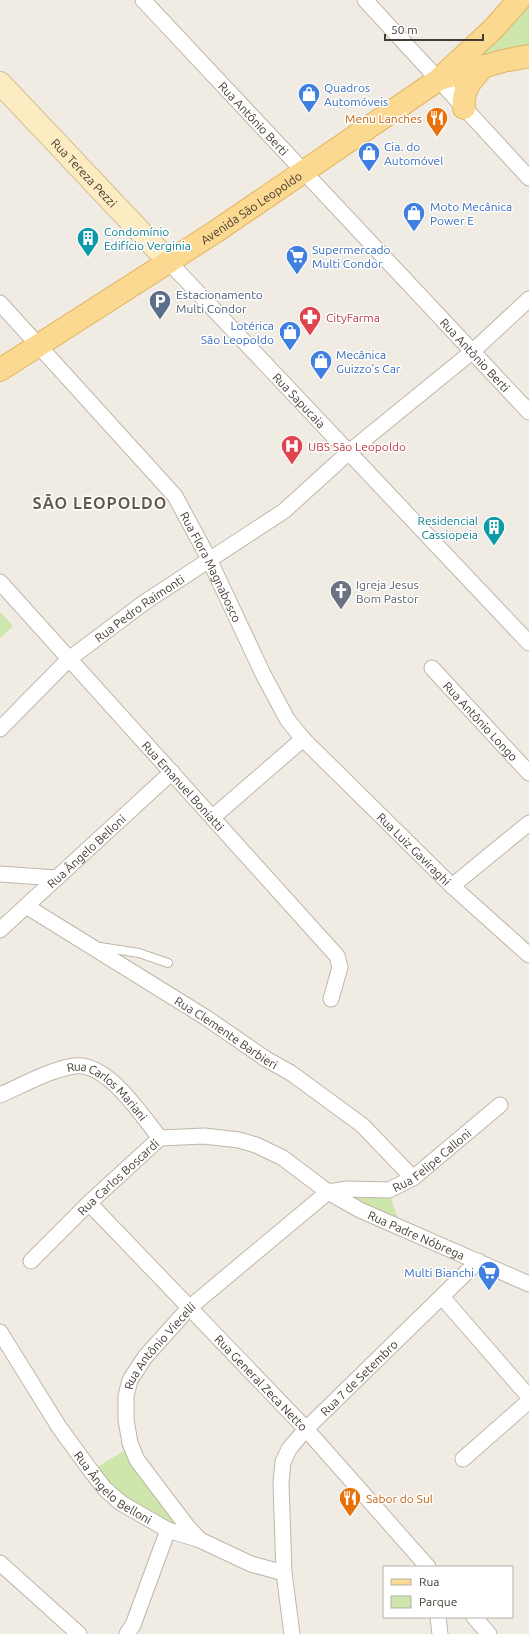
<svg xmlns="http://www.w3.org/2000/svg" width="529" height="1634" font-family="Ubuntu,sans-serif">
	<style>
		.green { fill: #cee5ac }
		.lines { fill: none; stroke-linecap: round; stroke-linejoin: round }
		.lane-casing { stroke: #bfb6a9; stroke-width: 10 }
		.street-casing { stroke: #bfb6a9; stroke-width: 17 }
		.secondary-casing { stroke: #d1be93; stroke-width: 24 }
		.primary-casing { stroke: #e0b561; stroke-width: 24 }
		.lane { stroke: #fff; stroke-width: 8 }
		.street { stroke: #fff; stroke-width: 15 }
		.secondary { stroke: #fdecc1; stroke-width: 22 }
		.primary { stroke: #fcd991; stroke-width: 22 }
		.labels { text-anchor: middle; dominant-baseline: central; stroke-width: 3; stroke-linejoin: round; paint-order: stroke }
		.shop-label { font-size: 12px; fill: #366cbe; stroke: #fff; text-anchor: start }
		.food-label { font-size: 12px; fill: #c56008; stroke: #fff; text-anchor: end }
		.street-label { font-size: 12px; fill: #433c33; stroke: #fff }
		.culture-label { font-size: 12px; fill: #0d838f; stroke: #fff; text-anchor: start }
		.service-label { font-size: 12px; fill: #4e5e75; stroke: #fff; text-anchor: start }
		.health-label { font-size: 12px; fill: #be3a42; stroke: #fff; text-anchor: start }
		.worship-label { font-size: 12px; fill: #5b616d; stroke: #fff; text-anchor: start }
		.district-label { font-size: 16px; font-weight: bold; letter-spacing: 1px; fill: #65594b; stroke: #fff }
	</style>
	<rect width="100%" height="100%" fill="#f1ece3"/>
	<path class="green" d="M529 5V48L468 63 505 31Z
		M0 612 13 626 0 638Z
		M343 1197 391 1198 398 1219Z
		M124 1451 144 1480 188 1534 118 1495 97 1467Z"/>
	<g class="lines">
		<g class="lane-casing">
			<path id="lane" d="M100 947 139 953 168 963"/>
		</g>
		<g class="street-casing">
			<g id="street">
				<path id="s1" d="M143 0 529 412"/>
				<path d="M365 0 529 178"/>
				<path id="s2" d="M169 262 529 643"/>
				<path id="s3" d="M0 303 175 496 209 559 263 674 287 719 303 739 452 886 529 955"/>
				<path id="s4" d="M0 582 337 956 340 967 331 999"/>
				<path id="s5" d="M432 668 529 773"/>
				<path id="s6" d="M0 729 69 659 145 602 284 511 349 452 473 351 529 299"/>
				<path d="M213 817 303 739"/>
				<path d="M0 874 56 878"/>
				<path d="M452 886 529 823"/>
				<path id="s7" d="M26 906 205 1017 266 1059 291 1073 362 1125 413 1178"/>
				<path id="s8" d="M0 930 172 772"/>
				<path id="s9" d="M0 1095C23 1085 49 1070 74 1066 107 1061 141 1115 160 1138"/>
				<path id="s10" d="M89 1203 306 1429 428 1567"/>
				<path id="s11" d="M31 1261 89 1203 160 1138 204 1136 239 1140 256 1145 283 1158 328 1192 360 1210 529 1284"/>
				<path d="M442 1297 529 1397"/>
				<path id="s12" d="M0 1332 59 1427 91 1471 105 1489 121 1503 168 1530 200 1540 251 1564 284 1573"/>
				<path d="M463 1459 529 1401"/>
				<path id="s13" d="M200 1540 187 1526 137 1460 130 1443 126 1420V1396L130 1380 145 1357 189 1308 328 1192 347 1189 389 1190 413 1178 500 1105"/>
				<path d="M0 1563 79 1634"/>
				<path d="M438 1617 440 1634"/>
				<path d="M474 1617 489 1634"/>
				<path d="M127 1634 133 1625 168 1530"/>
				<path id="s14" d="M292 1634 284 1573 281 1483 283 1462 289 1449 306 1429 478 1261"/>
			</g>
		</g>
		<g class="secondary-casing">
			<g id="secondary">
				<path id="s15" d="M0 83 169 262"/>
			</g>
		</g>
		<g class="primary-casing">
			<g id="primary">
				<path d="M443 78 503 61 529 56"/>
				<path d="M464 108C462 89 472 79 484 66"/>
				<path id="s16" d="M0 370 215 232 438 80 493 29 519 0"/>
			</g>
		</g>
		<use href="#lane" class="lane"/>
		<use href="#street" class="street"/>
		<use href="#secondary" class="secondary"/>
		<use href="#primary" class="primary"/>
	</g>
	<defs>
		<g id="shop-pin" transform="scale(1.15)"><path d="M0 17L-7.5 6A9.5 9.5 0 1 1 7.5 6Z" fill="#3f7fe0" stroke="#fff"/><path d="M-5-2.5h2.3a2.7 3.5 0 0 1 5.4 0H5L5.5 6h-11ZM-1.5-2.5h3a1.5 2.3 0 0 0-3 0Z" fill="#fff"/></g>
		<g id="restaurant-pin" transform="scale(1.15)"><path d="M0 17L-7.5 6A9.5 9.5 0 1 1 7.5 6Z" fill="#e8710a" stroke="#fff"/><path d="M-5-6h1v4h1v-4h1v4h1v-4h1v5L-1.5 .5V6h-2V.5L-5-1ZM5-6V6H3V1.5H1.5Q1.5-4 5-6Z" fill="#fff"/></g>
		<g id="building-pin" transform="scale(1.15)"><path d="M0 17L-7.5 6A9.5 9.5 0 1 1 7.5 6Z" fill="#0f9aa8" stroke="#fff"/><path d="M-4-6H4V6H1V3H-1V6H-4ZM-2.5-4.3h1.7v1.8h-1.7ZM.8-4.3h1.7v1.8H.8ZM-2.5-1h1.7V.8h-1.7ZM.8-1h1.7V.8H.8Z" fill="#fff"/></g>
		<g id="supermarket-pin" transform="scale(1.15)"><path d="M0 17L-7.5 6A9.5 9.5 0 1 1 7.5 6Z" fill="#3f7fe0" stroke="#fff"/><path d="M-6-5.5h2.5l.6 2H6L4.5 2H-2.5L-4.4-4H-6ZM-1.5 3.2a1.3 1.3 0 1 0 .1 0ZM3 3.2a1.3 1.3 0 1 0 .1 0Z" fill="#fff"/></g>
		<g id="parking-pin" transform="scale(1.15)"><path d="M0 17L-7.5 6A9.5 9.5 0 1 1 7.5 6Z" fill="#5c6f8a" stroke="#fff"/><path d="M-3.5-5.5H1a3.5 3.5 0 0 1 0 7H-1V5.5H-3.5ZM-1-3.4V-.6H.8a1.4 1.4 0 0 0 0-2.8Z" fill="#fff"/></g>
		<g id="pharmacy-pin" transform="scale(1.15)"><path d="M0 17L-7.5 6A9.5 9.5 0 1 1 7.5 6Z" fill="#e0444e" stroke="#fff"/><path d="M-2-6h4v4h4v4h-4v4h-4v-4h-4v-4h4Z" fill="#fff"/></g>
		<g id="hospital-pin" transform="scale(1.15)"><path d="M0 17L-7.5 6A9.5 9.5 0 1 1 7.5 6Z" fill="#e0444e" stroke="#fff"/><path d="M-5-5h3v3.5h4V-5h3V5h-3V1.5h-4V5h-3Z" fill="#fff"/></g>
		<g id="church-pin" transform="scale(1.15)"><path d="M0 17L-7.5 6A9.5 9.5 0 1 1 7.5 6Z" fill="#6b7280" stroke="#fff"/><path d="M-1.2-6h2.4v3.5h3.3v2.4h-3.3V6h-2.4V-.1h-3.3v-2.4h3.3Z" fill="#fff"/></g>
	</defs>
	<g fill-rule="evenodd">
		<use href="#shop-pin" x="309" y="94"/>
		<use href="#restaurant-pin" x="437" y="118"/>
		<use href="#shop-pin" x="369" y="153"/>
		<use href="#shop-pin" x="414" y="213"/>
		<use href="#building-pin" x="88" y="238"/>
		<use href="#supermarket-pin" x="297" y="256"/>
		<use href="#parking-pin" x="160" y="301"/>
		<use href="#pharmacy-pin" x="310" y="317"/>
		<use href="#shop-pin" x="290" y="332"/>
		<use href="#shop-pin" x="321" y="361"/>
		<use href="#hospital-pin" x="292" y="446"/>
		<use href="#building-pin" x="494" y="527"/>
		<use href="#church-pin" x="341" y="591"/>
		<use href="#supermarket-pin" x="489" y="1272"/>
		<use href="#restaurant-pin" x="350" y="1498"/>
	</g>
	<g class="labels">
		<g class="shop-label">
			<text x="324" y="87">Quadros<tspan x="324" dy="14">Automóveis</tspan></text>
			<text x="384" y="146">Cia. do<tspan x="384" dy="14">Automóvel</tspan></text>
			<text x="430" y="206">Moto Mecânica<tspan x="430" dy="14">Power E</tspan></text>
			<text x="312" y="249">Supermercado<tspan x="312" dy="14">Multi Condor</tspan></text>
			<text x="274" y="325" text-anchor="end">Lotérica<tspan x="274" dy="14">São Leopoldo</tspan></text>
			<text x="336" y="354">Mecânica<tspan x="336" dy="14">Guizzo's Car</tspan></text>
			<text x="474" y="1272" text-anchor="end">Multi Bianchi</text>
		</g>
		<g class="food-label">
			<text x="422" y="118">Menu Lanches</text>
			<text x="366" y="1498" text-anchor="start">Sabor do Sul</text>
		</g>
		<g class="street-label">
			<text stroke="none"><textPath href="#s1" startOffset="162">Rua Antônio Berti</textPath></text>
			<text stroke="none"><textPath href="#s15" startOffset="123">Rua Tereza Pezzi</textPath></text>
			<text stroke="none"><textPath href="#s16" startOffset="299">Avenida São Leopoldo</textPath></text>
			<text stroke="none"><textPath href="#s1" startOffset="486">Rua Antônio Berti</textPath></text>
			<text stroke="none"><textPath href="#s2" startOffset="190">Rua Sapucaia</textPath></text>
			<text stroke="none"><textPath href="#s3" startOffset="340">Rua Flora Magnabosco</textPath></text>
			<text stroke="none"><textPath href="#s6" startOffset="185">Rua Pedro Raimonti</textPath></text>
			<text stroke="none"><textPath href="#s5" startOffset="72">Rua Antônio Longo</textPath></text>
			<text stroke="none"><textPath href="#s4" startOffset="274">Rua Emanuel Boniatti</textPath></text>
			<text stroke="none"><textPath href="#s3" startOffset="692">Rua Luiz Gaviraghi</textPath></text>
			<text stroke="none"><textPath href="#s8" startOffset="117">Rua Ângelo Belloni</textPath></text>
			<text stroke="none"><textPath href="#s7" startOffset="237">Rua Clemente Barbieri</textPath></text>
			<text stroke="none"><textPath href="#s9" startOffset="122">Rua Carlos Mariani</textPath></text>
			<text stroke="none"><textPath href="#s13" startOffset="572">Rua Felipe Calloni</textPath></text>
			<text stroke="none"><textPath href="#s11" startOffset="121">Rua Carlos Boscardi</textPath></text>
			<text stroke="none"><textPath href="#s11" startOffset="460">Rua Padre Nóbrega</textPath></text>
			<text stroke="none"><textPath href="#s13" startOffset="229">Rua Antônio Viecelli</textPath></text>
			<text stroke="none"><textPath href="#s14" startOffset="287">Rua 7 de Setembro</textPath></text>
			<text stroke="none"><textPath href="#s10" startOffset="249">Rua General Zeca Netto</textPath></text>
			<text stroke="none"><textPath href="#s12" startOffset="194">Rua Ângelo Belloni</textPath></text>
		</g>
		<g class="culture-label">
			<text x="104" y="231">Condomínio<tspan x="104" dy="14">Edifício Verginia</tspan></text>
			<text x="478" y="520" text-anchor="end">Residencial<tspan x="478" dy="14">Cassiopeia</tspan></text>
		</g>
		<g class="service-label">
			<text x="176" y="294">Estacionamento<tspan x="176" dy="14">Multi Condor</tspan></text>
		</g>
		<g class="health-label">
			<text x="326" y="317">CityFarma</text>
			<text x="308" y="446">UBS São Leopoldo</text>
		</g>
		<g class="worship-label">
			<text x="356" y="584">Igreja Jesus<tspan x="356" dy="14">Bom Pastor</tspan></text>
		</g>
		<g class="district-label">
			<text x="100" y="503">SÃO LEOPOLDO</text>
		</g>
	</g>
	<rect x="383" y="1566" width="130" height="52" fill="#ffffff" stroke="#b4b1ad"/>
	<rect x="391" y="1579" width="20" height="6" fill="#fcd991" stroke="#b4b1ad"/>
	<text x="419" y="1586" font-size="12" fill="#433c33">Rua</text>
	<rect x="391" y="1596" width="20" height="12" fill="#cee5ac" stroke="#b4b1ad"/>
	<text x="419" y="1606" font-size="12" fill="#433c33">Parque</text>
	<path d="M385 34v6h98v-6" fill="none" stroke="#433c33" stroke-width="2"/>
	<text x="391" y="34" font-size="12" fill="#433c33" stroke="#ffffff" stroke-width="3" paint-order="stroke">50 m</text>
</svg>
